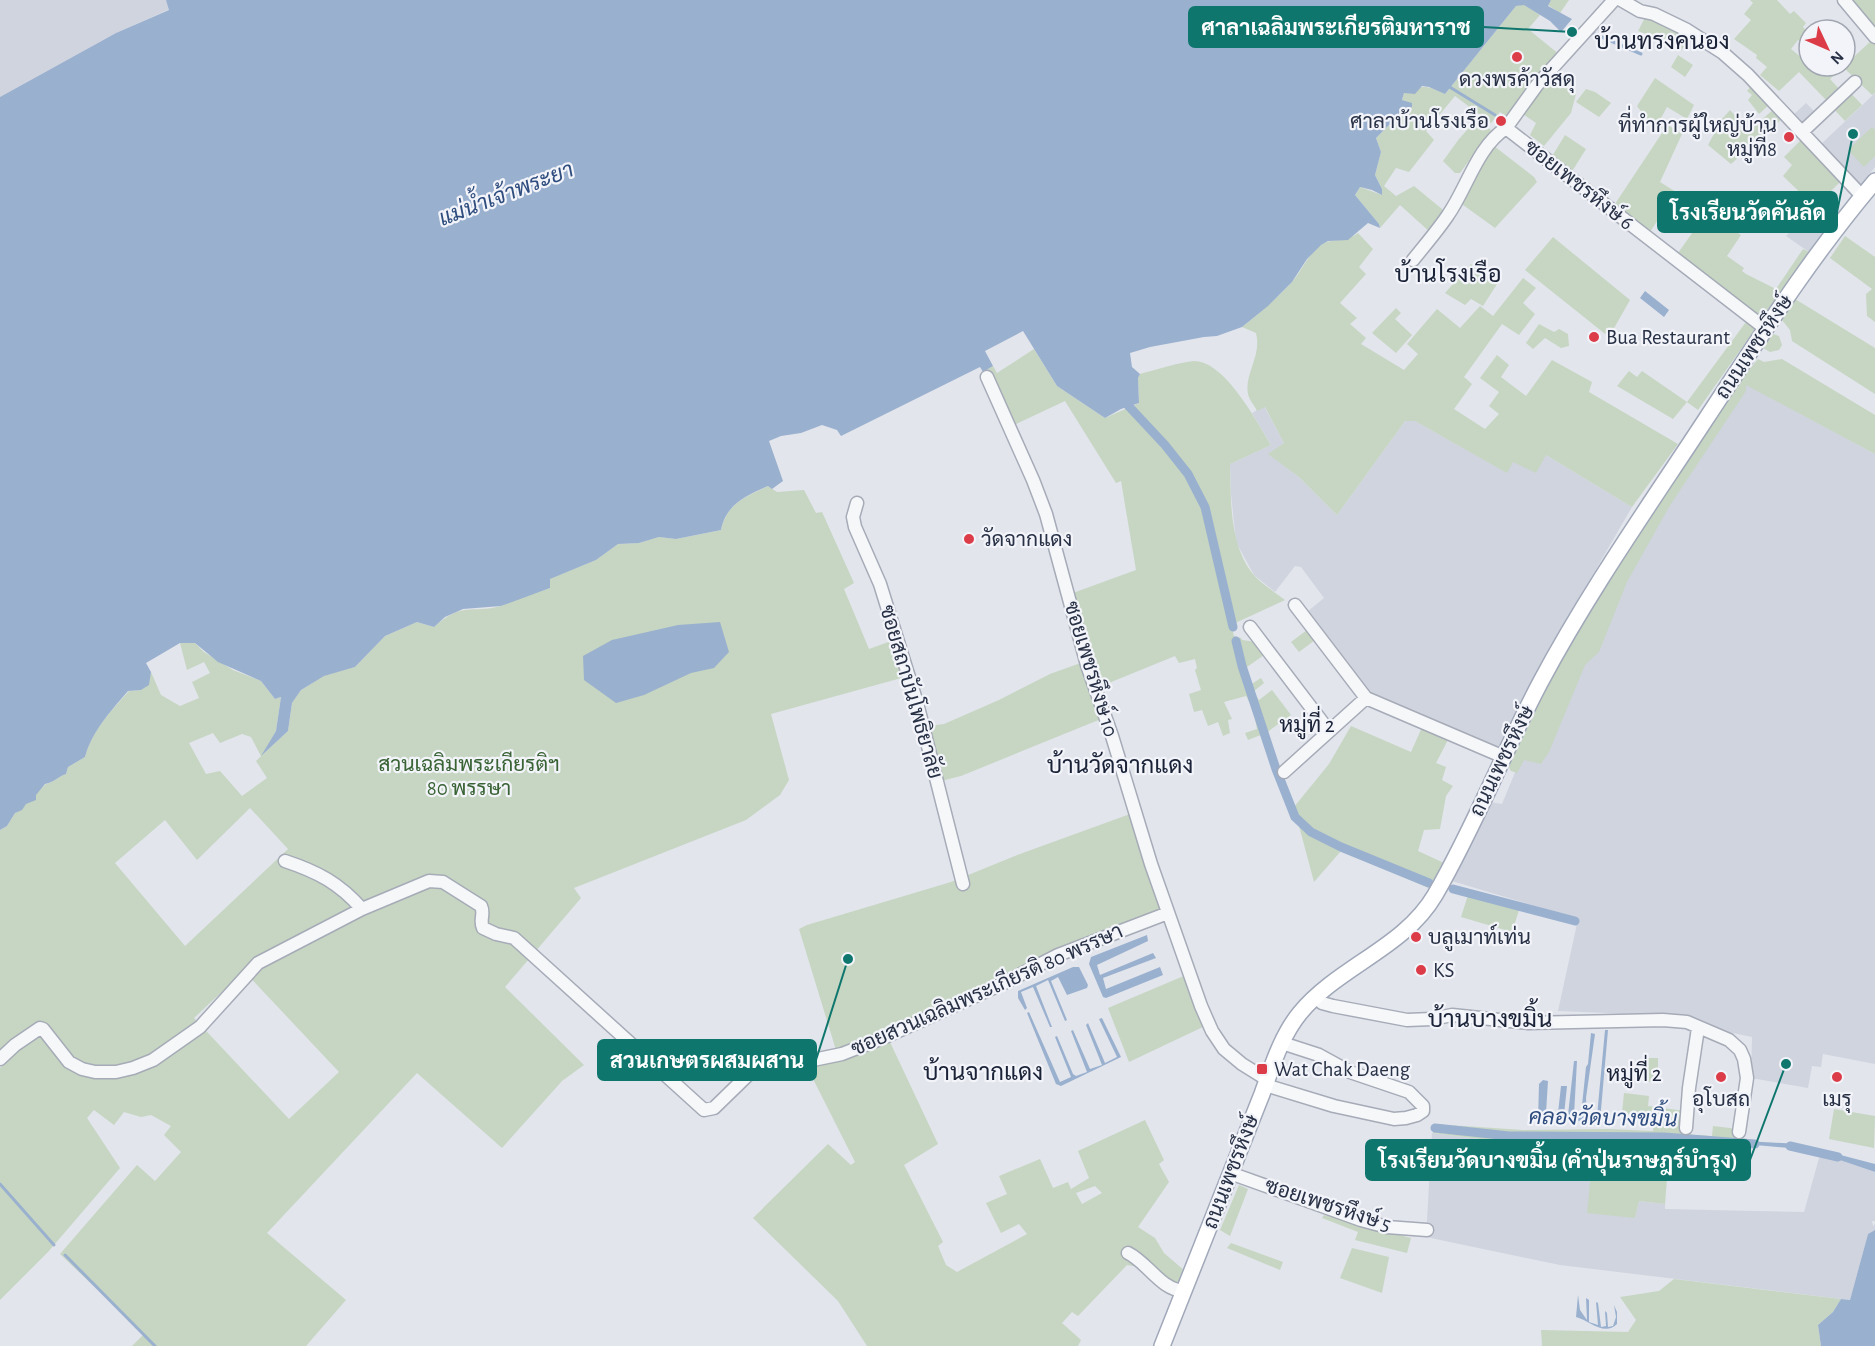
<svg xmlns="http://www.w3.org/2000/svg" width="1875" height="1346" font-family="'Alegreya Sans',Sarabun,sans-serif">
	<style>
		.built { fill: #d0d4de }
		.green { fill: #c6d6c2; fill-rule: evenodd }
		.water { fill: #9ab0cf }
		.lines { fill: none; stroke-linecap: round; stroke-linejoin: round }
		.stream { stroke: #9ab0cf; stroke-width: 3 }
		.canal { stroke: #9ab0cf; stroke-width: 9 }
		.minor-casing { stroke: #a6abb7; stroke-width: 15 }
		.major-casing { stroke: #a0a8b9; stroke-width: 18 }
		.minor { stroke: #f5f7f9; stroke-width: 12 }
		.major { stroke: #fff; stroke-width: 15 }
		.poi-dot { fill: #db3c48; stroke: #f2f4f9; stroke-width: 2 }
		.labels { text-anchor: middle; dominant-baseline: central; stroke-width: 4.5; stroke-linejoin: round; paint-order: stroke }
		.poi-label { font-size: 21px; fill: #283146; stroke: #f2f4f9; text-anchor: start }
		.street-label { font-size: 21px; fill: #283146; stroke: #f2f4f9 }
		.park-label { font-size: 21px; fill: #396334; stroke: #f2f4f9 }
		.water-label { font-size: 22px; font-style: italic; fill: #2e4c7e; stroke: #f2f4f9 }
		.neighbourhood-label { font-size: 22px; fill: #1a2237; stroke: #f2f4f9 }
		.quarter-label { font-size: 24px; fill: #1a2237; stroke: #f2f4f9 }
		.leader { fill: none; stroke: #0f766e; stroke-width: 2 }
		.callout-dot { fill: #0f766e; stroke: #f2f4f9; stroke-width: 2 }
		.callout { fill: #0f766e; stroke: #0f766e; stroke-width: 2 }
		.callout-label { font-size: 22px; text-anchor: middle; font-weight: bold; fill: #fff }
	</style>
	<rect width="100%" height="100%" fill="#e2e5ec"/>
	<path class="built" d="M0 0H166L170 9 116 33 0 97Z
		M1875 93V167L1858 188 1818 147Z
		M1806 103 1817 114 1802 128 1791 117Z
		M1820 202 1836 215 1809 252 1786 236Z
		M1746 384 1875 454V1064L1823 1054 1821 1067 1812 1066 1808 1088 1751 1078 1752 1037 1714 1029 1680 1016 1558 1011 1578 919 1452 881 1490 802 1502 804 1518 765 1610 590Z
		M1264 406 1284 443 1269 454 1299 477 1337 515 1405 421H1415L1506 472 1513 461 1546 455 1632 507 1559 633 1498 749 1365 692 1307 612 1324 598 1301 567 1295 566 1275 592 1254 575 1236 542 1231 494 1230 464 1271 445 1252 413Z
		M1432 1133 1521 1144 1595 1143 1635 1218 1639 1201 1665 1204V1209L1804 1212 1819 1158 1828 1156 1875 1172V1221H1872L1873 1226 1875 1224V1230L1868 1234 1850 1300 1560 1265 1426 1237Z"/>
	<path class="green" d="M1551 0H1569L1560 13 1548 5Z
		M1750 0H1777L1790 14 1794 11 1806 23 1803 27 1809 34V43L1805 46 1798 40 1791 49 1807 62 1809 61V66L1842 67 1830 79 1841 91 1828 102 1799 72 1779 91 1760 75 1767 67 1756 58 1757 55 1734 39 1751 20 1744 14 1753 3Z
		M1851 0H1875V32Z
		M1524 4 1540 15 1528 29 1560 55 1509 118 1500 112 1491 123 1455 96 1426 131 1434 140 1409 172 1396 168 1384 186 1396 196 1414 186 1448 214 1431 233 1400 205 1380 228 1379 224 1355 195 1360 187 1382 195V189L1375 175 1381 152 1376 138 1395 119 1411 107 1408 102 1402 100 1404 93C1423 85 1426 85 1445 94L1516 6Z
		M1647 14 1691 35 1681 51 1658 35 1654 37 1638 31Z
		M1873 39 1875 42V93L1872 95 1843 67Z
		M1678 55 1693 65 1685 77 1671 67Z
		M1548 75 1576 94 1571 113 1544 146 1530 135 1536 123 1520 112Z
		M1655 78 1694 105 1687 119 1667 107 1660 120 1682 134 1660 182 1676 192 1648 235 1613 207 1664 130 1646 118 1637 106Z
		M1752 85 1770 104 1759 114 1748 100 1752 95 1747 91Z
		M1586 89 1595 92 1611 103 1599 117 1576 102Z
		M1848 90 1862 105 1845 121 1831 106Z
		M1775 108 1784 117 1731 164 1708 145 1722 119 1730 110 1749 131Z
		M1479 120 1491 130 1460 173H1455L1443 161 1459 139 1475 121Z
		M1872 127 1875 130V156L1864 167 1848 150Z
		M1565 135 1586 149 1571 173 1551 158Z
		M1803 138 1842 180 1815 207 1783 176 1792 165 1784 157Z
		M1494 146 1534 177 1537 182 1495 228 1459 202 1478 167Z
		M1707 212 1741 235 1727 256 1744 268 1742 271 1746 274 1776 289 1803 249 1809 252 1761 319 1678 253Z
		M1358 233 1373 249 1359 267 1366 274 1340 303 1357 318 1350 324 1366 338 1361 344 1404 370 1418 354 1407 344 1437 309 1460 328 1480 306 1493 316 1523 278 1536 288 1523 303 1535 314 1519 335 1502 324 1464 377 1472 384 1454 409 1485 429 1499 414 1489 406 1499 392 1480 378 1497 355 1509 365 1501 377 1526 396 1552 360 1592 382 1589 392 1678 444 1632 507 1546 455 1536 473 1513 462 1507 473 1415 421H1405L1337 515 1299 477 1268 454 1284 443 1265 407 1257 411C1255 406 1249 400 1248 394 1244 374 1262 356 1256 333L1242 327C1260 313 1276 299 1291 283 1302 271 1307 256 1319 246 1332 237 1345 243 1358 233Z
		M1845 236 1875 257V322L1867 316 1866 294 1872 289 1830 258Z
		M1553 237 1630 300 1609 337 1525 270Z
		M1471 264 1497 284 1483 306 1471 299 1465 305 1445 293Z
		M1795 299 1875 348V394L1792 341 1790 330 1782 320Z
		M1396 308 1401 313 1395 319 1412 335 1396 353 1372 333Z
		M1746 322 1755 329 1698 410 1687 402 1673 419 1617 386 1629 371 1637 377 1642 371 1687 402Z
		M1539 324 1554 332 1559 329 1568 334 1569 346 1561 348 1545 338 1533 349 1526 343Z
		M1773 334 1779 336 1782 345 1779 350 1770 352 1763 348Z
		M1034 349 1057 386 1105 418 1139 403 1138 378 1140 374C1155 370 1180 362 1194 361 1225 361 1257 422 1271 445L1230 464C1231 499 1229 543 1252 573 1260 583 1275 592 1285 600L1231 625 1234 636 1241 638 1242 640 1256 642 1267 653 1244 669 1250 685 1261 678 1264 683 1253 692 1259 700 1272 690 1291 715 1266 733 1248 740 1245 733 1257 729 1253 709 1246 696 1224 702 1232 719 1228 720 1230 733 1223 736 1218 722 1208 726 1202 710 1194 712 1189 694 1201 690 1195 670 1197 668 1195 659 1179 663 1175 656 1099 687 1073 593 1136 570 1121 481 1116 483 1065 401 1012 426 983 372 993 366 997 373Z
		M1758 359 1764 362 1782 359 1875 415V454L1746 385V391L1669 507 1627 582 1599 652 1585 665 1549 752 1541 764 1524 760 1517 773 1511 771 1508 766 1538 703 1582 623 1739 382Z
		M768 486 777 492 804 490 816 513 822 512 854 583 844 589 869 649 894 640 905 677 771 714 789 780 780 795 746 820 574 888 581 898 505 987 584 1065 562 1081 502 1148 417 1073 267 1233 346 1300 306 1346H132L144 1334 60 1254 137 1165 155 1181 181 1152 164 1135 171 1126 151 1115 141 1117 124 1112 114 1125 94 1110 87 1118 120 1168 48 1252 0 1300V1068L10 1058H0V830L7 826 15 813 46 784C53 783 59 776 66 774L68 767 85 757C92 730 111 711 129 691L141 690 148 685 151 672 161 695 180 706 199 698 192 682 210 673 204 662 187 670 180 643H195L204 652 233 670 261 681 275 699 281 697 276 731 263 754 288 731 292 703 301 690 325 675 355 667 385 636 417 622 434 627C463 601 470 614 501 606 507 604 512 600 518 598 529 594 540 592 550 588L549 579 596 560 618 544 639 543 659 537 676 539 721 530C727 503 745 497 768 486ZM213 733 220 743 242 734 251 737 261 756 256 761 267 778 242 796 220 771 206 774 189 743ZM250 808 288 849 185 946 115 863 165 820 197 860ZM244 971 339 1072 289 1119 194 1018Z
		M1307 630 1315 640 1299 652 1291 642Z
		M1086 661 1101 719 961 776 941 781 929 726 944 724 999 700 1050 674Z
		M1423 725 1450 736 1436 763 1446 767 1442 780 1453 786 1446 796 1440 829 1424 830 1418 851 1444 863 1429 888 1341 851 1314 882 1294 807 1329 764 1351 726 1411 752Z
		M1130 814 1162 911 1061 951 1060 947 1017 972 913 1022 836 1050 799 929 807 925 951 882 1020 854Z
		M1468 895 1519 910 1512 932 1461 917Z
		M1186 975 1205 1026 1129 1062 1108 1008Z
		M889 1040 938 1144 904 1165 943 1242 938 1246 946 1265 957 1272 1027 1234 1019 1224 1001 1233 986 1203 1007 1194 999 1176 1040 1159 1053 1188 1068 1182 1071 1189 1089 1178 1078 1151 1145 1120 1164 1160 1159 1164 1169 1182 1138 1227 1155 1238 1164 1253 1185 1271 1176 1296 1139 1267 1127 1265 1078 1316 1072 1312 1062 1323 1081 1340 1078 1346H867L838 1301 753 1218 828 1144 851 1165 855 1162 806 1065ZM1095 1186 1102 1193 1082 1204 1076 1193Z
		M1644 1058H1658V1082H1643Z
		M1624 1093 1649 1096 1648 1106 1685 1111 1683 1134 1712 1136 1713 1126 1738 1129 1737 1138 1745 1139 1744 1144 1670 1140 1665 1204 1639 1201 1635 1218 1587 1213 1594 1143 1521 1144 1433 1133V1124L1523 1130 1610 1129 1653 1131 1654 1118 1622 1113Z
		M1834 1109 1875 1116 1874 1148 1829 1139Z
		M1239 1185 1248 1189 1230 1236 1220 1230Z
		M1324 1215 1411 1238 1407 1253 1355 1240 1358 1232 1322 1218Z
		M1231 1243 1283 1262 1280 1270 1227 1248Z
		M1352 1248 1389 1257 1382 1293 1340 1278Z
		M1674 1279 1841 1299 1833 1312 1818 1325 1821 1346H1542L1541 1330 1628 1332 1636 1320 1620 1297 1659 1291Z"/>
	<path class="water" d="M166 0H1551L1548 6 1572 19 1561 32 1550 21 1524 5 1516 6 1445 94 1429 87 1422 86 1415 94 1404 93 1402 100 1412 103V107L1395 119 1376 138 1381 152 1375 175 1382 189V195L1372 190 1360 187 1355 195 1379 224 1380 228 1368 223 1348 240 1328 241 1321 245 1307 259 1292 282 1268 306 1242 327 1217 336 1204 337 1150 347 1130 353 1132 367 1140 374 1138 378 1139 403 1121 409 1105 418 1057 386 1023 331 985 351 993 366 983 372 980 367 841 436 837 430 822 425 801 433 781 436 769 441 783 481 772 489 768 486C746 496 726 504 721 530L676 539 659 537 639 543 618 544 596 560 550 579V588L501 606 463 609 445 617 434 627 417 622 385 636 355 667 324 676 301 690 292 703 288 731 261 756 276 731 281 697 275 699 261 681 218 662 195 643H180L146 663 151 672 149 685 141 690 128 691C111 711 92 731 85 757L68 767 66 774C59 776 53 783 45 784L36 795V800L26 804 22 810 15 813 7 826 0 830V97L116 33 169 10Z
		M1645 291 1669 310 1664 317 1640 298Z
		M720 622 729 652 714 668 691 673 644 695 616 703 584 680 583 656 612 640 678 625Z
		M1147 935 1148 941 1097 965 1100 975 1153 953 1156 958 1103 978 1106 989 1160 967 1163 975 1106 998 1103 997 1089 964 1091 957Z
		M1073 967H1079L1088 985 1087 988 1067 995 1058 977 1051 981 1067 1020 1065 1021 1048 980 1036 986 1052 1027H1050L1033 987 1021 992 1027 1008 1025 1010 1018 998V991Z
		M1029 1012 1060 1082 1071 1077 1055 1037 1057 1036 1073 1074 1076 1076 1087 1072 1071 1031 1073 1030 1090 1069 1102 1065 1086 1025 1088 1023 1105 1063 1117 1057 1099 1019 1102 1018 1121 1057 1061 1086 1056 1084 1027 1013Z
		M1605 1030H1608L1600 1121 1538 1120 1539 1084 1543 1080 1548 1081 1546 1113H1558L1561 1086H1567L1564 1115H1568L1574 1061H1577L1574 1115 1578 1117 1581 1115 1586 1067 1588 1064 1591 1033 1595 1034 1586 1098 1587 1116 1592 1119 1597 1116Z
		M1745 1141 1798 1144 1802 1145 1800 1149 1744 1144Z
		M1829 1152 1875 1164V1172L1828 1156Z
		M1875 1230V1346H1821L1818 1325 1833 1312 1841 1299 1850 1300 1868 1234Z
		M1578 1295 1580 1310 1587 1320 1586 1298 1589 1300V1322L1598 1325 1596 1302 1598 1303 1601 1327 1606 1326 1605 1311 1607 1313 1608 1327 1613 1326 1616 1317 1614 1305 1617 1312V1324C1604 1337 1589 1320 1576 1317Z"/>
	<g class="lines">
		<path class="stream" d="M1590 32 1641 54
			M1448 86 1495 115
			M0 1184 54 1245
			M65 1255 155 1346"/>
		<path class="canal" d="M1122 399 1165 445 1188 474 1205 507 1233 627
			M1236 641 1242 666 1276 769 1295 817 1311 832 1341 847 1429 883
			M1453 889 1575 921
			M1435 1128 1509 1136 1664 1137 1755 1144
			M1790 1146 1838 1157"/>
		<g class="minor-casing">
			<path id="minor" d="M1621 0 1640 11 1654 14 1687 30 1723 53 1748 75 1862 196
				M1844 0 1875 37
				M1506 128 1766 329
				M1802 132 1855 82
				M1413 260C1425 245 1438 230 1448 215 1467 188 1477 147 1506 128L1537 85 1614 0
				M987 377 1033 480 1046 514 1087 665 1112 736 1151 864 1201 1006 1212 1031 1224 1049 1242 1064 1266 1079
				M857 503 853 517 855 527 880 584 917 703 963 884
				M1295 605 1366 698 1504 757
				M1250 627 1329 731
				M1284 772 1366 698
				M285 861C318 872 339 883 362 909
				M1316 998 1322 1003 1333 1006 1407 1020 1432 1019 1452 1015 1528 1023 1663 1020 1687 1022 1729 1040 1740 1050 1744 1059 1747 1078 1739 1132
				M0 1059 15 1045 40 1028 43 1029 69 1062 82 1069 95 1072H116L133 1068 153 1060 200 1027 258 963 362 909 429 881 443 882 481 906C485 914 479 920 483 928L496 934 514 938 704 1110 714 1108 750 1073 842 1054 883 1038 1002 984 1058 955 1168 913
				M1265 1085 1334 1106 1394 1119 1406 1118 1417 1115 1423 1111V1106L1409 1092 1350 1072 1319 1055 1282 1043
				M1686 1128 1689 1088 1698 1028
				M1230 1173 1361 1220 1387 1227 1427 1230
				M1128 1253C1148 1263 1161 1290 1184 1291"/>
		</g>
		<g class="major-casing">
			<path id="major" d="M1162 1346C1195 1262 1229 1178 1262 1094 1272 1067 1281 1036 1300 1013 1339 966 1404 948 1435 895 1475 826 1503 753 1540 683 1589 591 1649 506 1706 419 1760 337 1812 255 1875 181"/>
		</g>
		<use href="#minor" class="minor"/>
		<use href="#major" class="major"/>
	</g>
	<g class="poi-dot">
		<circle cx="1517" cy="57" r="6"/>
		<circle cx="1501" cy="121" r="6"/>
		<circle cx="1789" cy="137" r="6"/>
		<circle cx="1594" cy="337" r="6"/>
		<circle cx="969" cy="539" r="6"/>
		<circle cx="1416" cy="937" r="6"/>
		<circle cx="1421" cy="970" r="6"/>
		<rect x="1256" y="1063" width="12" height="12" rx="3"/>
		<circle cx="1721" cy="1077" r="6"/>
		<circle cx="1837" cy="1077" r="6"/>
	</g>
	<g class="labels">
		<g class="poi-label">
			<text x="1517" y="79" text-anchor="middle">ดวงพรค้าวัสดุ</text>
			<text x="1489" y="121" text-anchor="end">ศาลาบ้านโรงเรือ</text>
			<text x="1777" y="125" text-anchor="end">ที่ทำการผู้ใหญ่บ้าน<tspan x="1777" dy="24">หมู่ที่8</tspan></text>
			<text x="1606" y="337">Bua Restaurant</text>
			<text x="981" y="539">วัดจากแดง</text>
			<text x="1428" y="937">บลูเมาท์เท่น</text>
			<text x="1433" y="970">KS</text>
			<text x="1274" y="1069">Wat Chak Daeng</text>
			<text x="1721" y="1099" text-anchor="middle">อุโบสถ</text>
			<text x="1837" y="1099" text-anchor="middle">เมรุ</text>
		</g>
		<g class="street-label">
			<text transform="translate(1579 185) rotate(38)">ซอยเพชรหึงษ์ 6</text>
			<text transform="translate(1754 347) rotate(-56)">ถนนเพชรหึงษ์</text>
			<text transform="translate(1091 669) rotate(73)">ซอยเพชรหึงษ์ 10</text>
			<text transform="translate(911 692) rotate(74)">ซอยสถาบันโพธิยาลัย</text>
			<text transform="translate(1502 761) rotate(-64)">ถนนเพชรหึงษ์</text>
			<text transform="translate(987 990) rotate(-24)">ซอยสวนเฉลิมพระเกียรติ 80 พรรษา</text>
			<text transform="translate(1231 1172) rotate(-69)">ถนนเพชรหึงษ์</text>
			<text transform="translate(1328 1205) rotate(18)">ซอยเพชรหึงษ์ 5</text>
		</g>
		<g class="park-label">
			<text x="469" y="764">สวนเฉลิมพระเกียรติฯ<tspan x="469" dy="24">80 พรรษา</tspan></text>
		</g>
		<g class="water-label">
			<text transform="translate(506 194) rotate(-21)">แม่น้ำเจ้าพระยา</text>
			<text transform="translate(1603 1118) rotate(1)">คลองวัดบางขมิ้น</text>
		</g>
		<g class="neighbourhood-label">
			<text x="1307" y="725">หมู่ที่ 2</text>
			<text x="1634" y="1074">หมู่ที่ 2</text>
		</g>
		<g class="quarter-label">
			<text x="1662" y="42">บ้านทรงคนอง</text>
			<text x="1448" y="275">บ้านโรงเรือ</text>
			<text x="1120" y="766">บ้านวัดจากแดง</text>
			<text x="1490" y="1020">บ้านบางขมิ้น</text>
			<text x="983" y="1073">บ้านจากแดง</text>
		</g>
	</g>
	<path class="leader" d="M1572 32L1483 27M1853 134L1837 212M848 959L816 1060M1786 1064L1750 1160"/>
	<g class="callout-dot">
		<circle cx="1572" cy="32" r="6"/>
		<circle cx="1853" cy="134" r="6"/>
		<circle cx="848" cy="959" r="6"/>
		<circle cx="1786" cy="1064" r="6"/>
	</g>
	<g class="callout">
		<rect x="1189" y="7" width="294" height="40" rx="6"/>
		<rect x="1658" y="192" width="179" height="40" rx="6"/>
		<rect x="598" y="1040" width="218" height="40" rx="6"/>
		<rect x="1366" y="1140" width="384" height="40" rx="6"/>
	</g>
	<g class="callout-label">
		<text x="1336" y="35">ศาลาเฉลิมพระเกียรติมหาราช</text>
		<text x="1748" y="220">โรงเรียนวัดคันลัด</text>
		<text x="707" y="1068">สวนเกษตรผสมผสาน</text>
		<text x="1558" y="1168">โรงเรียนวัดบางขมิ้น (คำปุ่นราษฎร์บำรุง)</text>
	</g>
	<g transform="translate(1827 48) rotate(134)"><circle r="28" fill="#f2f4f9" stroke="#a1a6b1" stroke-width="1.5"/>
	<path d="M0-4.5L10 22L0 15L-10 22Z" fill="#db3c48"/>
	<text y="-9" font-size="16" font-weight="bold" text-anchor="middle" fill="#283146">N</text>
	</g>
</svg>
